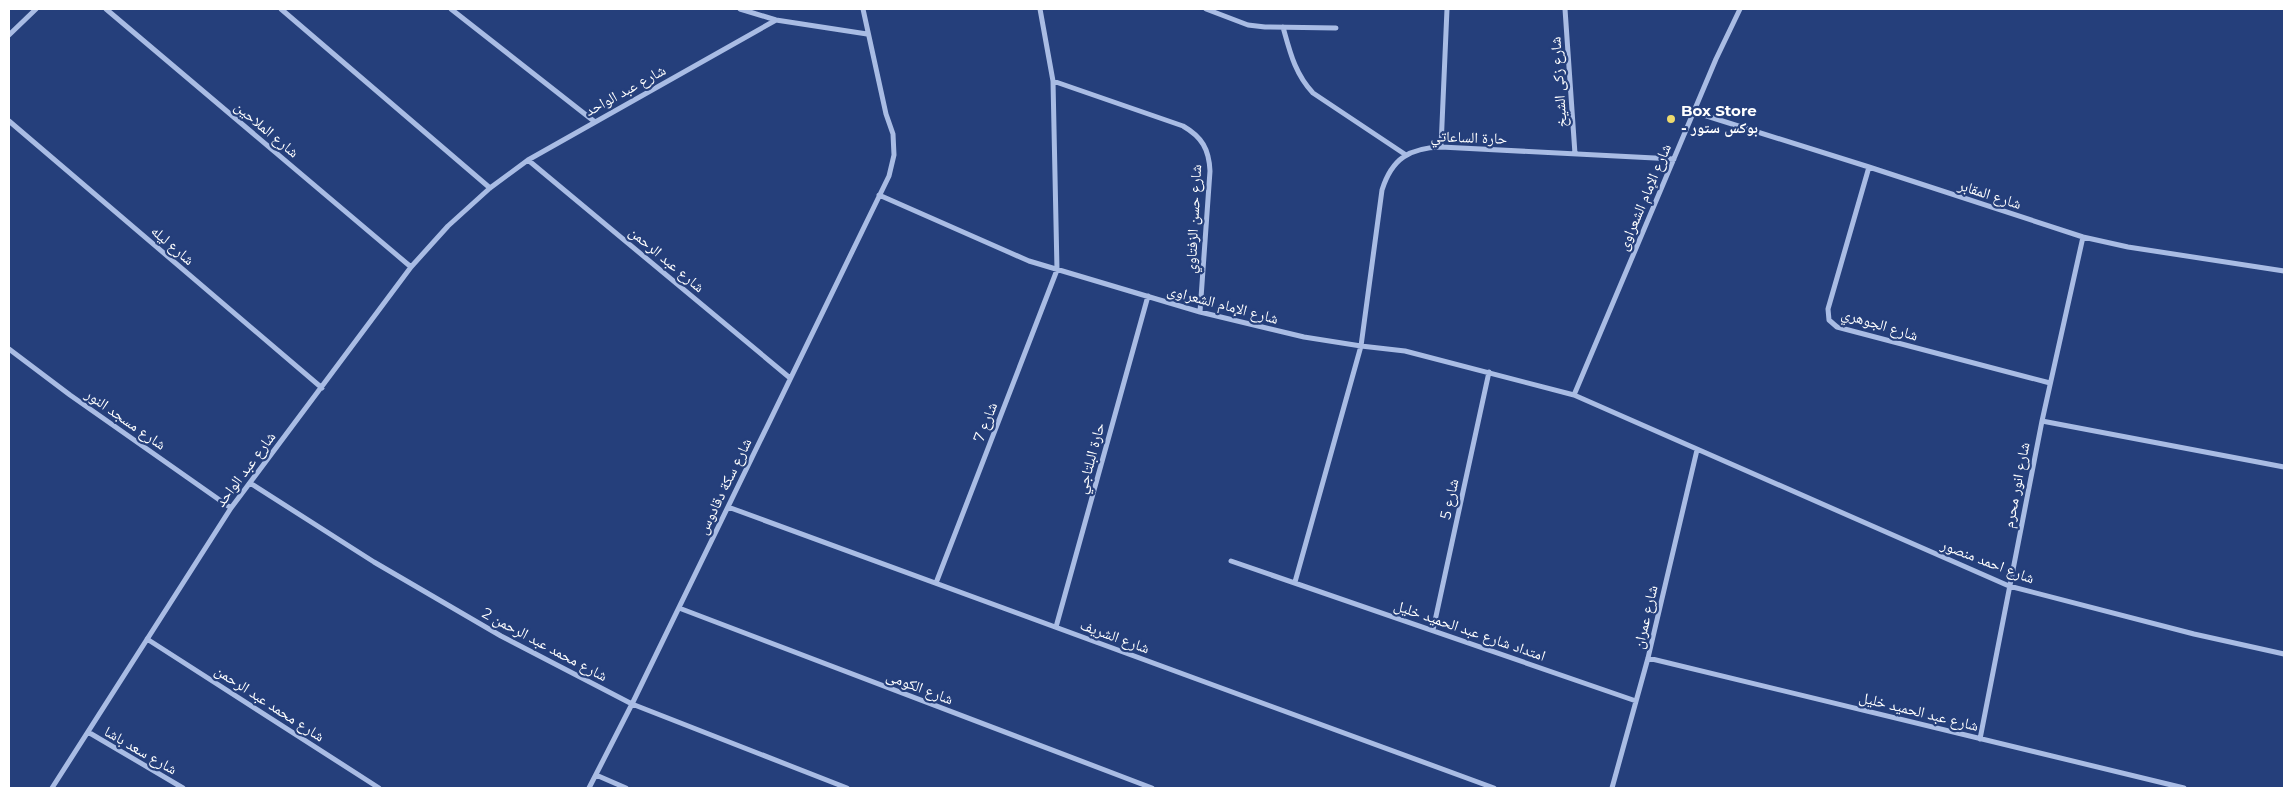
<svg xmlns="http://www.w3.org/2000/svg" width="2293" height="797" font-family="Montserrat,'Noto Naskh Arabic',sans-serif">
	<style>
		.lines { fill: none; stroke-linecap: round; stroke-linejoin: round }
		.minor { stroke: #a9bce4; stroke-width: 5 }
		.poi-dot { fill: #eeda6d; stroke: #253f7b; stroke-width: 2 }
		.labels { text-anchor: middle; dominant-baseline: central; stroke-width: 4.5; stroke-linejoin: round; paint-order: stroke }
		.street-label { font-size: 15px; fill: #fff; stroke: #253f7b }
		.poi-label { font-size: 15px; font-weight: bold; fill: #fff; stroke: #253f7b; text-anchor: start }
	</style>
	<rect width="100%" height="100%" fill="#253f7b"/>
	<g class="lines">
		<path class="minor" d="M106 9 411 267
			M281 9 490 188
			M451 9 595 122
			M740 9 776 20 867 34
			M1206 9 1248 25 1265 27 1336 28
			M1565 9 1575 154
			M1283 27C1290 52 1295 74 1313 93L1406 155
			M9 35 36 9
			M1053 81 1183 126C1202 137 1209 149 1210 171L1200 312
			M1694 112 1869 167 2083 237 2128 247 2284 271
			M9 121 322 388
			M1441 147 1447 9
			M528 160 790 378
			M1869 167 1828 309 1829 320 1837 327 2050 383
			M879 195 1029 261 1200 312 1304 337 1361 346 1405 351 1574 395 2009 586 2194 634 2284 654
			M9 349 70 395 231 508
			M1574 395 1716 59 1740 9
			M2042 421 2284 467
			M250 483 374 562 501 636 632 704 847 788
			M728 507 1494 788
			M1231 561 1636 701
			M1295 582 1361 346 1382 190C1392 158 1410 148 1441 147L1674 159
			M936 583 1057 270 1053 81 1040 9
			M679 608 1152 788
			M1056 627 1148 296
			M1433 630 1489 372
			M147 639 379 788
			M1648 658 2184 788
			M88 732 183 788
			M1980 739 2042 421 2083 237
			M596 775 626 788
			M52 788 231 508 411 267 448 226 490 188 528 160 776 20
			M589 788 632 704 889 176 894 155 893 134 886 114 863 9
			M1612 788 1648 658 1697 450"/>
	</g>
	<circle class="poi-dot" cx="1671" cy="119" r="5"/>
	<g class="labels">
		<g class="street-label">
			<text transform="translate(1558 82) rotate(-94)">شارع زكى الشيخ</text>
			<text transform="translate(625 90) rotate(-29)">شارع عبد الواحد</text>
			<text transform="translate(267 129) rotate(40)">شارع الملاحين</text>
			<text transform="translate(1469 137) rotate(2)">حارة الساعاتي</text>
			<text transform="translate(1990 194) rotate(18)">شارع المقابر</text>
			<text transform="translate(1644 197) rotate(-67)">شارع الإمام الشعراوى</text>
			<text transform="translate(1193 219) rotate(-87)">شارع حسن الزفتاوي</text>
			<text transform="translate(173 245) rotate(41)">شارع ليله</text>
			<text transform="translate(667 259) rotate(40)">شارع عبد الرحمن</text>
			<text transform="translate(1223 304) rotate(15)">شارع الإمام الشعراوى</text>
			<text transform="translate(1880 324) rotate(17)">شارع الجوهري</text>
			<text transform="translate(126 419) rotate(35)">شارع مسجد النور</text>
			<text transform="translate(985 422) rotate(-69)">شارع 7</text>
			<text transform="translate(1090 458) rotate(-75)">حارة البلتاجي</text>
			<text transform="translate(245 469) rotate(-53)">شارع عبد الواحد</text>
			<text transform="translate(2016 485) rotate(-79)">شارع انور محرم</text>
			<text transform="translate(724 486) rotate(-64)">شارع سكة دقادوس</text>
			<text transform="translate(1449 499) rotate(-78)">شارع 5</text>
			<text transform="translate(1988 561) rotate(21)">شارع احمد منصور</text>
			<text transform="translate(1645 617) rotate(-77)">شارع عمران</text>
			<text transform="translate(1470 630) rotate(19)">امتداد شارع عبد الحميد خليل</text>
			<text transform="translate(1115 636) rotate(20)">شارع الشريف</text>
			<text transform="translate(545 644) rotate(28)">شارع محمد عبد الرحمن 2</text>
			<text transform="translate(920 687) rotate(21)">شارع الكومى</text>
			<text transform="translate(270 703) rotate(33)">شارع محمد عبد الرحمن</text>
			<text transform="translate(1919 711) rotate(14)">شارع عبد الحميد خليل</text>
			<text transform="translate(141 750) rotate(30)">شارع سعد باشا</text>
		</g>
		<g class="poi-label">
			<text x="1681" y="110">Box Store<tspan x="1681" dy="17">- بوكس ستور</tspan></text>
		</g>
	</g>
	<rect width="2293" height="797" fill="none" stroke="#ffffff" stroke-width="20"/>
</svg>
